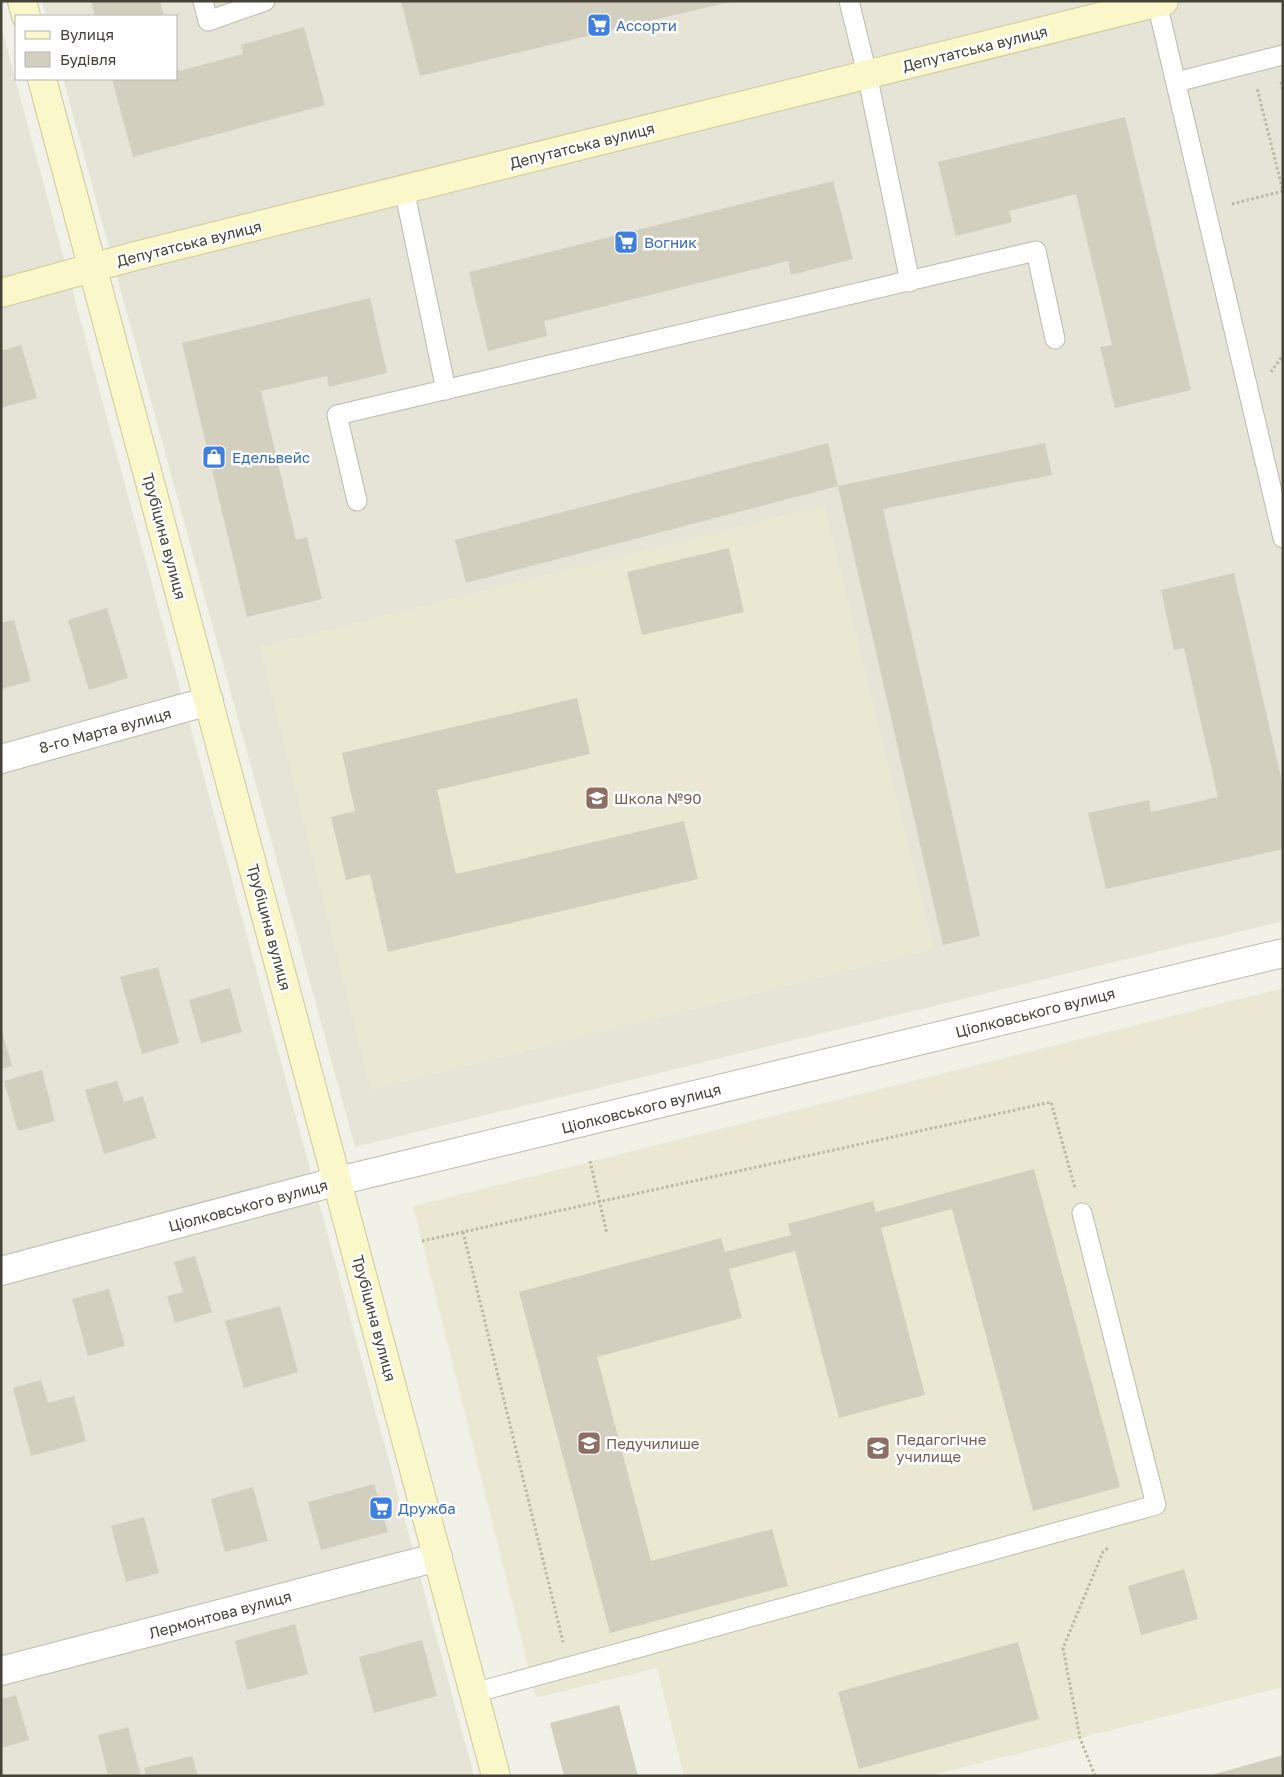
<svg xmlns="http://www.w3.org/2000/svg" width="1284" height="1777" font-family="'Golos Text',sans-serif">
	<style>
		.residential { fill: #e6e4d7 }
		.education { fill: #eae8d3 }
		.building { fill: #d3cfbe }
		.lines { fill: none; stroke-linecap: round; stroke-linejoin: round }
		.lane-casing { stroke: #bdbaab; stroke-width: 21 }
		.street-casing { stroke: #bdbaab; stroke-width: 30 }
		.secondary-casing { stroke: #ceca9b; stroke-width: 30 }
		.path { stroke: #bdb89e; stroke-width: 3; stroke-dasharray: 2.5 2.5; stroke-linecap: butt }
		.lane { stroke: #fff; stroke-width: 19 }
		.street { stroke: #fff; stroke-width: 28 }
		.secondary { stroke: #faf7cb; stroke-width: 28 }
		.labels { text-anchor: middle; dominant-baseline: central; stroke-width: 5; stroke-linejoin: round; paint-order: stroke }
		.shop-label { font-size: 15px; fill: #366cbe; stroke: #fff; text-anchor: start }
		.street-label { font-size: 15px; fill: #454237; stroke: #fff }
		.education-label { font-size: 15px; fill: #785e54; stroke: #fff; text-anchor: start }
	</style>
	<rect width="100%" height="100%" fill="#f2f1e8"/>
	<path class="residential" d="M42 1H1283V921L355 1147 63 79H176V16H46Z
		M1 26 474 1776H1Z"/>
	<path class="education" d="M824 505 934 949 371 1090 260 647Z
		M1283 988V1687L929 1776H684L657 1668 536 1698 413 1206Z"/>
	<path class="building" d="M91 1H160L164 16H95Z
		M401 1H729V2L420 76Z
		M304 27 325 105 133 157 112 79H176V63L179 71 243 54 241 45Z
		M1125 117 1191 390 1115 408 1100 347 1112 345 1076 194 1009 211 1012 222 956 236 938 162Z
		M833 181 853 259 791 275 788 261 544 321 547 336 488 351 469 272Z
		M370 298 387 373 329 387 327 376 261 391 296 540 307 537 322 599 247 617 182 343Z
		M21 345 37 398 1 408V351Z
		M828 443 838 486 1045 443 1052 475 883 509 980 936 943 945 838 486 466 583 455 540Z
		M729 548 744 612 642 635 627 572Z
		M1234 573 1283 786V849L1106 889 1088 813 1149 800 1151 812 1218 797 1184 648 1174 650 1161 590Z
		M107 608 128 678 89 690 68 620Z
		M14 620 31 681 1 689V623Z
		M577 698 590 754 437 790 456 874 684 821 698 879 388 952 370 874 346 880 331 817 355 811 342 753Z
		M158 967 179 1043 142 1054 120 977Z
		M230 988 242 1032 201 1043 189 1000Z
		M1 1029 12 1066 1 1069Z
		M42 1070 55 1121 18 1131 4 1081Z
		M117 1081 124 1102 143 1096 156 1138 104 1154 85 1090Z
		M1034 1169 1120 1487 1033 1511 952 1209 881 1228 925 1395 839 1418 795 1251 729 1269 742 1318 597 1357 651 1561 772 1529 788 1586 610 1633 519 1292 721 1238 725 1252 791 1235 788 1224 873 1201 876 1212Z
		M195 1256 212 1312 175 1323 167 1296 183 1292 174 1262Z
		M109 1289 125 1346 88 1356 72 1299Z
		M280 1306 298 1372 244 1388 225 1321Z
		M41 1380 48 1403 74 1396 86 1441 31 1456 13 1388Z
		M374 1484 388 1532 321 1550 308 1502Z
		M253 1487 268 1541 225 1552 211 1499Z
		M144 1517 159 1573 126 1582 111 1526Z
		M1184 1569 1198 1619 1141 1635 1128 1586Z
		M295 1624 308 1674 247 1690 235 1641Z
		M422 1640 437 1696 374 1713 359 1657Z
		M1018 1642 1039 1719 859 1769 838 1692Z
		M16 1695 29 1740 1 1748V1699Z
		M619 1705 638 1776H564L550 1723Z
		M128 1727 141 1776H108L98 1735Z
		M1283 1755V1776H1211V1775Z
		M192 1756 198 1776H146L144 1768Z"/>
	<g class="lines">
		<g class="lane-casing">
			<path id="lane" d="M203 1 208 21 265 1
				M849 1 867 74 910 282
				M1157 3 1283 538
				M1176 82 1283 55
				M404 189 446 390
				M357 501 337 415 1036 251 1055 339
				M474 1693 1156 1505 1082 1213"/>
		</g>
		<g class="street-casing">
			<path id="street" d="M1 759 209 701
				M1 1271 338 1181 1283 953
				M1 1671 438 1557"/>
		</g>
		<g class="secondary-casing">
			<path id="secondary" d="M22 1 26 16
				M42 79 496 1776
				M1 293 135 256 1164 1"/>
		</g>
		<path class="path" d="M1281 82 1283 91
			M1232 204 1283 191 1257 88
			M1271 372 1283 355
			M590 1161 607 1234
			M463 1232 563 1642
			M422 1241 1051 1102 1075 1188
			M1095 1776 1080 1738 1063 1648 1103 1552 1109 1547"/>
		<use href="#lane" class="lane"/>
		<use href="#street" class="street"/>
		<use href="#secondary" class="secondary"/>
	</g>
	<defs>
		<g id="supermarket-square" transform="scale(1.25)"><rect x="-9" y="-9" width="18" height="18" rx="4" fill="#3f7fe0" stroke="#fff"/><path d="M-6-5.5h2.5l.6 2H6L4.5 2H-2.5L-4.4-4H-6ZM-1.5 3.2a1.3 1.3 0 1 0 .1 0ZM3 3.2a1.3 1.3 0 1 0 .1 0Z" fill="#fff"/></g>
		<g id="shop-square" transform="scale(1.25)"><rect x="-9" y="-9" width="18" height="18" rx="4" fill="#3f7fe0" stroke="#fff"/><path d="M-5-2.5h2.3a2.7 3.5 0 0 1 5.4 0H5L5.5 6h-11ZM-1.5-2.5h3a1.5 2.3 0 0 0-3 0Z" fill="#fff"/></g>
		<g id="school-square" transform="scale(1.25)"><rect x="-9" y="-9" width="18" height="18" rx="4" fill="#8d6e63" stroke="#fff"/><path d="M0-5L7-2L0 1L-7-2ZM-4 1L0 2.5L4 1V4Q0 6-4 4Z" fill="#fff"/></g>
		<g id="university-square" transform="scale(1.25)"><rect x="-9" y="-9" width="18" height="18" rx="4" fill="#8d6e63" stroke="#fff"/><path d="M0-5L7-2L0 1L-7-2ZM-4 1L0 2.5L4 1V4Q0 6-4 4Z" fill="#fff"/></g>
	</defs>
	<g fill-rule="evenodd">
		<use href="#supermarket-square" x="599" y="25"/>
		<use href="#supermarket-square" x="626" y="242"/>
		<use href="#shop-square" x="214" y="457"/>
		<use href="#school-square" x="597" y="798"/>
		<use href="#school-square" x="589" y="1443"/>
		<use href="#university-square" x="878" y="1448"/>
		<use href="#supermarket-square" x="381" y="1508"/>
	</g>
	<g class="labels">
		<g class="shop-label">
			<text x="616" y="25">Ассорти</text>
			<text x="644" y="242">Вогник</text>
			<text x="232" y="457">Едельвейс</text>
			<text x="398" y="1508">Дружба</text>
		</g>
		<g class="street-label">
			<text transform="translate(975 48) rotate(-14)">Депутатська вулиця</text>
			<text transform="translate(582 145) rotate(-14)">Депутатська вулиця</text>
			<text transform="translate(189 243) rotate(-14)">Депутатська вулиця</text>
			<text transform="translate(165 536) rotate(75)">Трубіцина вулиця</text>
			<text transform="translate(105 730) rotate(-15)">8-го Марта вулиця</text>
			<text transform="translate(270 927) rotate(75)">Трубіцина вулиця</text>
			<text transform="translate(1035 1012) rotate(-14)">Ціолковського вулиця</text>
			<text transform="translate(641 1108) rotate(-14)">Ціолковського вулиця</text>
			<text transform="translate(248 1205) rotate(-15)">Ціолковського вулиця</text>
			<text transform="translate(375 1318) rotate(75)">Трубіцина вулиця</text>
			<text transform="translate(220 1614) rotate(-15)">Лермонтова вулиця</text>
		</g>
		<g class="education-label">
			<text x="614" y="798">Школа №90</text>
			<text x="896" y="1439">Педагогічне<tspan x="896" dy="17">училище</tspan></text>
			<text x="606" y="1443">Педучилише</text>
		</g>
	</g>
	<rect width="1284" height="1777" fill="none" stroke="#454237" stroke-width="5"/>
	<rect x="15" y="15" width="162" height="65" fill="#ffffff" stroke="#b5b3af"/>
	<rect x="25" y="31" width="25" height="8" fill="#faf7cb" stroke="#b5b3af"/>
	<text x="60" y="40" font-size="15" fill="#454237">Вулиця</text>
	<rect x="25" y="52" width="25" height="15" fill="#d3cfbe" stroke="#b5b3af"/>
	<text x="60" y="65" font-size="15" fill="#454237">Будівля</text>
</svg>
